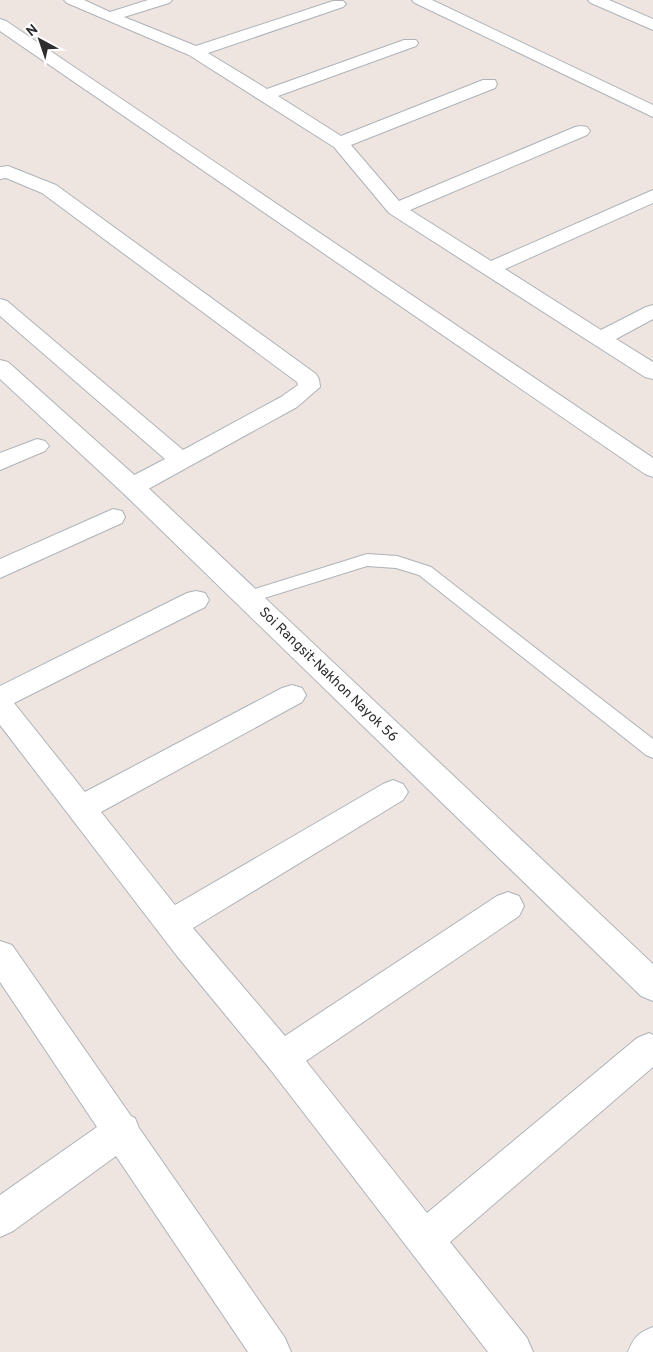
<svg xmlns="http://www.w3.org/2000/svg" width="653" height="1352" font-family="Overpass,sans-serif">
	<style>
		.lines { fill: none; stroke-linecap: round; stroke-linejoin: round }
		.lane-casing { stroke: #adb3b9; stroke-width: 2 }
		.street-casing { stroke: #adb3b9; stroke-width: 2 }
		.secondary-casing { stroke: #adb3b9; stroke-width: 2 }
		.lane { fill: #fff; fill-rule: evenodd }
		.street { fill: #fff; fill-rule: evenodd }
		.secondary { fill: #fff; fill-rule: evenodd }
		.labels { text-anchor: middle; dominant-baseline: central; stroke-width: 4; stroke-linejoin: round; paint-order: stroke }
		.street-label { font-size: 14px; fill: #2d2d2d; stroke: #fff }
	</style>
	<rect width="100%" height="100%" fill="#eee4e0"/>
	<g class="lines">
		<g class="lane-casing">
			<path id="lane" d="M367 554 397 556 431 567 653 739V758L646 755 419 575 396 568 367 566 248 603 242 601 239 597 242 593Z"/>
		</g>
		<g class="street-casing">
			<path id="street" d="M64 0H84L110 12 148 0H172L169 3 124 17 196 46 333 1H343L346 4 343 7 208 53 267 89 404 40H416L418 43 416 46 278 96 341 136 483 80H495L497 84 495 88 351 145 399 201 575 127 581 126 587 127 590 131 587 135 410 210 491 261 653 190V203L505 269 601 330 646 307 653 305V319L616 339 653 362V379L645 377 389 213 334 147 189 55 67 3Z
				M412 0H432L653 105V117L415 3Z
				M588 0H609L653 19V30L591 3Z
				M0 19 6 21 653 458V477L645 474 0 31Z
				M8 166 56 185 316 374 319 379 320 387 297 407 141 493 132 495 123 493 120 487 123 481 165 459 0 316V299L7 301 183 450 281 397 298 385 297 382 42 193 6 178 0 179V167Z
				M37 439 45 441 49 446 45 451 0 470V453Z
				M113 509 122 511 125 517 122 523 0 578V559Z
				M196 591 205 593 209 600 205 607 14 703 85 792 282 688 292 685 302 688 306 695 302 702 101 812 175 905 383 784 393 780 403 784 408 792 403 800 193 928 285 1036 497 896 508 892 519 896 524 906 519 916 306 1061 427 1213 637 1038 649 1033 653 1035V1067L450 1242 527 1338 533 1352H488L270 1069 177 956 0 725V686L187 593Z
				M0 941 12 945 131 1116 135 1118 139 1128 285 1338 291 1352H248L116 1156 13 1231 0 1237V1195L97 1127 0 982Z
				M653 1327V1352H628C634 1337 638 1333 653 1327Z"/>
		</g>
		<g class="secondary-casing">
			<path id="secondary" d="M0 360 8 362 141 481 653 964V1001L641 996 123 493 0 379Z"/>
		</g>
		<use href="#lane" class="lane"/>
		<use href="#street" class="street"/>
		<use href="#secondary" class="secondary"/>
	</g>
	<g class="labels">
		<g class="street-label">
			<text transform="translate(328 675) rotate(44)">Soi Rangsit-Nakhon Nayok 56</text>
		</g>
	</g>
	<g transform="translate(40 40) rotate(320)" stroke="#ffffff" stroke-width="4" paint-order="stroke">
	<path d="M0-4L9 19L0 12L-9 19Z" fill="#2d2d2d"/>
	<text y="-8" font-size="14" font-weight="bold" text-anchor="middle" fill="#2d2d2d">N</text>
	</g>
</svg>
